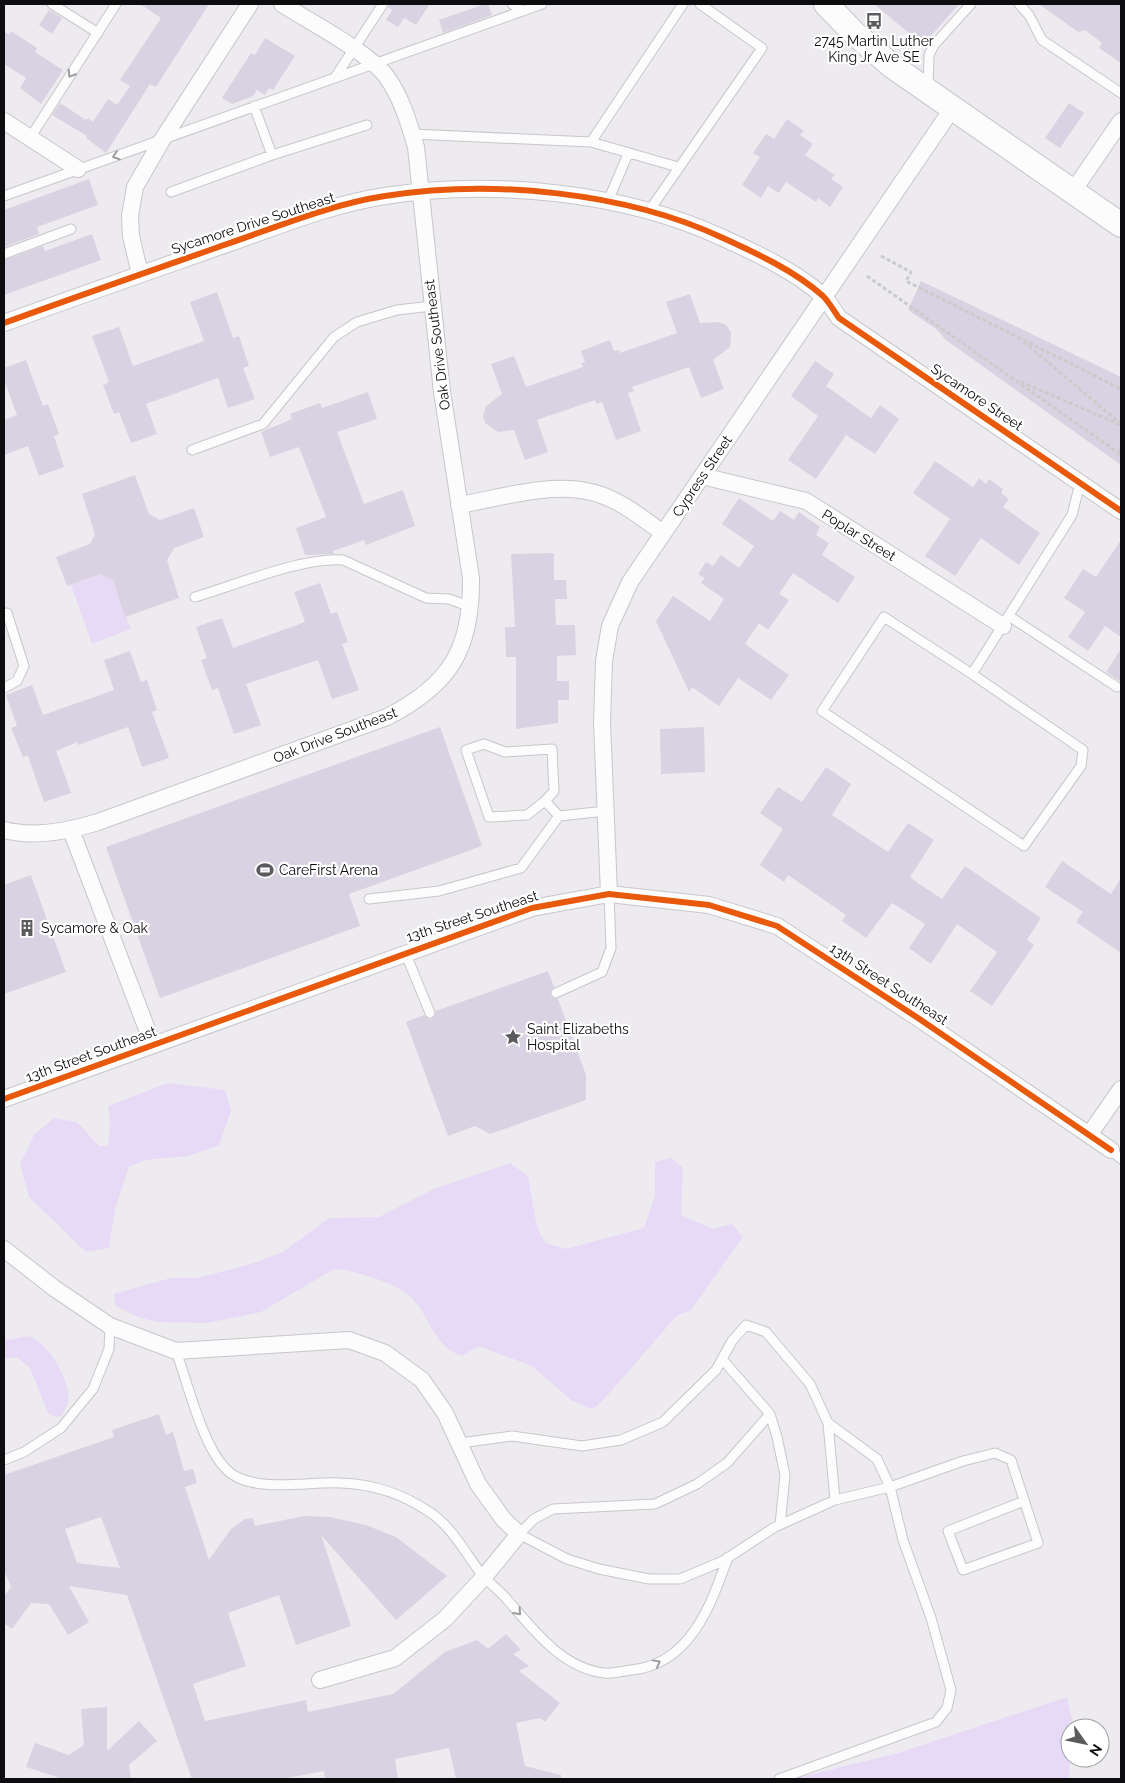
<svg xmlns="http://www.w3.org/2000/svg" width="1125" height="1783" font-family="Raleway,sans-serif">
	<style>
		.green { fill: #e6daf6 }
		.building { fill: #d9d2e2; fill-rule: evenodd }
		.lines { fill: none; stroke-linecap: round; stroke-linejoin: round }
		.service-casing { stroke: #c8c6ca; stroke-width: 11 }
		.minor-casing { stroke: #c8c6ca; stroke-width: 18 }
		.secondary-casing { stroke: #c8c6ca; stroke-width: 26 }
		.path { stroke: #cbcbcb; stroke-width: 3; stroke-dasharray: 4 2.5; stroke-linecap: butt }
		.service { stroke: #fcfcfd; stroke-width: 9 }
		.minor { stroke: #fcfcfd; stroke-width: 16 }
		.secondary { stroke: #fcfcfd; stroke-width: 24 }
		.cycleway-casing { stroke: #fff; stroke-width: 9 }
		.cycleway { stroke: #e8590c; stroke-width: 6 }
		.oneway { stroke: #9c9c9e }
		.labels { text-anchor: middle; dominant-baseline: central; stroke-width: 4.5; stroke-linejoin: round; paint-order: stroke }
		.poi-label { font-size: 14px; fill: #0d0c0f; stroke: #fff; text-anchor: start }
		.street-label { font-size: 14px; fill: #0d0c0f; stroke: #fff }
	</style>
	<rect width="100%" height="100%" fill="#edebef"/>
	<path class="green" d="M100 574 112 578 131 629 92 644 71 585Z
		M168 1083 225 1090 231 1111 219 1145 188 1156 145 1160 129 1167 115 1209 109 1248 86 1252 29 1197 20 1164 34 1135 54 1118 77 1122 99 1146H108L110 1126 108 1106Z
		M671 1158 683 1168 681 1215 713 1229 732 1224 743 1237 691 1310 678 1315 673 1320 605 1398 596 1407 590 1409 571 1400 532 1366 478 1346 462 1356C433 1347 430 1315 410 1296 398 1284 351 1269 334 1269L261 1312 207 1323 157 1322 138 1317 116 1306 114 1294 171 1278H198L251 1264 283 1252 329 1218 379 1217 434 1189 510 1163 528 1176 535 1217 540 1234 546 1243 566 1249 644 1228 655 1196V1162Z
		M28 1336C47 1341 72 1382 68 1401 67 1406 64 1411 61 1416L55 1417 48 1413 30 1368 17 1357 4 1359V1338L8 1340Z
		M1067 1697 1072 1719 1069 1779H793L898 1753Z"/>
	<path class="building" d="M140 4H209L156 87 150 84 106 153 86 138 87 136 52 115 60 103 86 120 88 118 93 122 108 99 117 105 130 86 120 80 161 18Z
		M389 4H430L416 25 404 18 398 27 386 20 392 10 388 7Z
		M485 4H488L492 15 443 33 439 20Z
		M874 4H959L923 45Z
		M1039 4H1121V63L1099 48 1102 43 1085 30 1078 32Z
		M49 10 62 18 52 34 39 25Z
		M4 31 9 35 11 31 37 48 35 52 63 70 41 104 20 88 26 78 4 64Z
		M265 38 295 56 273 90 269 88 265 95 257 90 253 96 232 104 222 98 251 53 255 55Z
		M1069 103 1084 113 1060 148 1045 138Z
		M787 119 804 131 800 135 813 144 805 155 835 175 831 179 843 187 830 207 818 198 816 202 786 182 779 193 768 186 761 198 742 185 760 157 753 153 766 134 774 139Z
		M89 179 98 205 37 227 39 234 4 247V210Z
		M92 234 101 260 4 295V260L43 246 45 251Z
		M921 281 1121 377V465L946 340 936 329 908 310Z
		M217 292 233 338 239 336 249 366 243 368 255 399 228 408 218 378 146 404 157 434 131 443 119 412 114 414 103 385 109 382 92 336 119 327 133 366 204 341 190 302Z
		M690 294 700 323 719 322 726 325 731 332 730 347 713 360 724 389 701 398 689 367 632 387 634 391 628 393 641 431 616 440 602 402 596 404 595 400 537 420 548 452 525 460 514 430 498 432 485 423 483 416 486 406 502 394 491 364 514 356 526 387 583 367 581 363 585 362 581 351 610 340 614 351 619 350 620 353 677 333 666 302Z
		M26 360 43 406 48 404 59 434 54 436 64 467 39 476 28 446 4 455V420L17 415 4 380V368Z
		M815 361 834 374 826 386 871 418 880 405 899 419 875 454 846 435 816 479 788 460 818 416 791 396Z
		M368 392 377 419 337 432 364 504 403 490 415 526 366 545 364 540 333 551 334 554 305 555 296 528 326 517 299 447 270 457 261 432 292 419 290 414 320 403 322 408Z
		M935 461 973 487 979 478 986 484 989 479 1003 489 1001 493 1009 499 1003 507 1040 533 1019 565 981 538 955 576 925 556 950 519 913 493Z
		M135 475 149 514 160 520 194 508 204 537 174 548 167 560 179 598 125 617 113 580 100 574 67 586 56 557 90 544 95 534 82 494Z
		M739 498 773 521 780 511 794 520 799 512 820 527 816 535 829 543 822 555 855 577 838 603 793 573 779 594 789 600 768 630 759 623 745 644 789 675 771 700 738 678 719 706 692 687 689 692 656 621 673 596 710 621 724 599 701 583 705 578 698 574 706 562 713 566 721 555 739 568 754 546 722 524Z
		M1121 540V637L1105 626 1088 651 1068 637 1085 612 1064 598 1083 569 1096 577Z
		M554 553V580H566L567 599H555L556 625H575L576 655 557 656V681H569V700H558V723L516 729V657H506L505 627H515L511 554Z
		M320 583 331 614 337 612 348 642 342 644 359 690 332 699 318 660 246 684 261 725 234 734 218 688 212 690 201 660 207 658 196 627 222 618 233 648 305 622 294 592Z
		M1121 649V682L1106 672Z
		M130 651 141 682 147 680 157 710 152 712 169 758 142 767 128 727 78 745 77 742 56 751 71 793 44 802 28 756 23 757 11 728 17 726 6 695 32 685 43 715 114 690 104 660Z
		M440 727 482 846 349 894 360 926 160 998 106 847Z
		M704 727 705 772 661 774 660 729Z
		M826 767 851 784 832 815 888 852 908 823 934 840 910 877 918 883 942 899 965 866 1041 918 1027 940 1034 945 992 1006 970 991 997 952 957 924 931 964 909 948 925 924 900 908 892 903 866 938 842 921 846 915 788 875 784 882 760 865 783 829 760 813 778 787 802 802Z
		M1062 861 1111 894 1121 878V953L1076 922 1083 912 1045 887Z
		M31 875 66 972 4 994V885Z
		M548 971 554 987 551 990 550 995 553 998 558 999 586 1075V1100L490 1134 475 1126 448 1136 406 1022 424 1015 432 1019 436 1011Z
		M159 1414 166 1435 173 1432 184 1471 193 1469 197 1483 185 1487 209 1560 231 1529 245 1519 253 1518 255 1526 304 1516 330 1517 366 1525 396 1537 447 1576 396 1620 321 1535 351 1626 296 1645 279 1595 228 1613 246 1666 193 1684 205 1721 306 1700 308 1712 393 1694 445 1652 477 1640 488 1649 506 1634 521 1650 513 1654 529 1666 519 1671 560 1703 545 1722 540 1718 516 1723 525 1766 561 1775V1779H456L449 1748 395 1759 398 1779H325L324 1771 282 1779H192L127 1595 69 1586 89 1622 68 1635 49 1604 31 1603 12 1629 4 1623V1596L11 1587 4 1570V1475L114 1437 112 1430ZM101 1517 120 1568 77 1563 65 1529Z
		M107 1707V1751L139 1721 157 1741 129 1765 131 1779H63L26 1767 35 1743 69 1755 84 1745 81 1709Z"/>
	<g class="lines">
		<g class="service-casing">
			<path id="service" d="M52 4 98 33
				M512 4 523 11
				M1019 4 1029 15 1042 40 1121 93
				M336 76 383 4
				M928 88 929 55 934 45 971 4
				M254 106 272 155
				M412 134 591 142
				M30 138 116 4
				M678 167 591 142 683 4
				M171 192 272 155 367 125
				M4 196 542 4
				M608 201 628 154
				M649 211 762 48 700 4
				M4 254 71 229
				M192 450 263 424 334 337 357 322 397 310 432 306
				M195 597C236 585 302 557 343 560L426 598 449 599 471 607
				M1009 616 1117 687
				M972 674 884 617 822 711 1024 846 1081 766 1083 750 972 674 1072 515 1080 483
				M4 688 17 681 24 666 7 613
				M545 801 527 815 489 817 466 750 484 744 505 752 552 749 554 791 545 801 559 816
				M369 899 439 891 521 868 559 816 606 811
				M405 952 430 1013
				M556 993 602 972 611 948 609 894
				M1111 1150 1121 1159
				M176 1351C188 1384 202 1444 225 1468 249 1495 308 1481 341 1483 373 1484 405 1495 431 1513 453 1528 467 1556 483 1576 490 1583 498 1590 505 1597 532 1628 561 1668 604 1673 613 1674 623 1671 631 1670 690 1665 711 1605 728 1557
				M722 1359 770 1414
				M460 1443 512 1436 582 1446 621 1440 663 1422 716 1370 732 1341 746 1325 766 1332 810 1384 828 1423 877 1459 890 1487 963 1461 995 1453 1011 1460 1038 1543 963 1570 948 1531 1024 1501
				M4 1460 24 1452 61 1428 93 1389 109 1349 110 1326
				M780 1525 785 1475 777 1437 770 1414 727 1463 697 1484 655 1504 553 1509 534 1519 519 1534 567 1559 599 1569 649 1579H680L723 1561 775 1527 835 1500 828 1423
				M779 1779 936 1722 947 1708 951 1690 931 1618 903 1540 890 1487 835 1500"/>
		</g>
		<g class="minor-casing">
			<path id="minor" d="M4 121 78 169
				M1073 191 1121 121
				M140 274 131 236 130 216 135 187 162 140 250 4
				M4 323C78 296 153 270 227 244 279 226 332 204 385 196 492 179 625 192 723 238 756 253 795 271 823 296 829 302 834 311 839 318L1121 511
				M702 476 806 501 1003 626
				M459 505C501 498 549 482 591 492 618 498 642 518 663 533
				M4 830C35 838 69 831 98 822L387 717C450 685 472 649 471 578L442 392 416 147C409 123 401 96 386 76 368 52 310 22 282 4
				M71 830 153 1045
				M609 894 602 722 604 661 610 626 630 582 952 109
				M4 1099 532 908 609 894 709 905 777 926 918 1018 1111 1150
				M1089 1135 1121 1089
				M4 1249 54 1288 110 1326 176 1351 349 1340 385 1353 422 1380 445 1413 478 1484 504 1520 519 1534 484 1577 445 1619 395 1658 320 1680"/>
		</g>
		<g class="secondary-casing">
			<path id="secondary" d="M826 4 854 33 892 66 1121 225"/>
		</g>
		<path class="path" d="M881 256 911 272 906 281 1121 389
			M867 276 1120 454 1121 444
			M1024 342 1121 424
			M1021 382 1121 425"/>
		<use href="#service" class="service"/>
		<use href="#minor" class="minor"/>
		<use href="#secondary" class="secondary"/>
		<g class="cycleway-casing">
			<path id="cycleway" d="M4 323C78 296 153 270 227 244 279 226 332 204 385 196 492 179 625 192 723 238 756 253 795 271 823 296 829 302 834 311 839 318L1121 511
				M4 1099 532 908 609 894 709 905 777 926 918 1018 1111 1150"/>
		</g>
		<use href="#cycleway" class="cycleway"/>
	</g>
	<defs><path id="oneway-chevron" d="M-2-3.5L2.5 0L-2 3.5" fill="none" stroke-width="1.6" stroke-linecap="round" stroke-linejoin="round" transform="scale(1.25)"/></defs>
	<g class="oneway">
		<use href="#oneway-chevron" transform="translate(71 74) rotate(123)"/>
		<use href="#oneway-chevron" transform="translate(116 156) rotate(161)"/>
		<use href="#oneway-chevron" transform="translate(518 1612) rotate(48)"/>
		<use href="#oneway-chevron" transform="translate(657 1663) rotate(-29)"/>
	</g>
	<defs>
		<g id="bus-bare" transform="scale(1.35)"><path d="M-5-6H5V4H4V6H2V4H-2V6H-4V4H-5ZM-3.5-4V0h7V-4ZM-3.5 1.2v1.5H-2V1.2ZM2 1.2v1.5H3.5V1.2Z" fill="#5b5a5d" stroke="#fff" stroke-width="2.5" paint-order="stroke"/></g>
		<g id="stadium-bare" transform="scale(1.35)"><path d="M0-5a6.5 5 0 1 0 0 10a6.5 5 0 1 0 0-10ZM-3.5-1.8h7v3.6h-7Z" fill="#5b5a5d" stroke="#fff" stroke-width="2.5" paint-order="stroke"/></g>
		<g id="building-bare" transform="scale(1.35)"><path d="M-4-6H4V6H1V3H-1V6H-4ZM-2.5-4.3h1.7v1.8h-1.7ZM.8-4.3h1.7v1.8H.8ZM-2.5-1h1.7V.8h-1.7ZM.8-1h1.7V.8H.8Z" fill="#5b5a5d" stroke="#fff" stroke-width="2.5" paint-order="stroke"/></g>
		<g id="sight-bare" transform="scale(1.35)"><path d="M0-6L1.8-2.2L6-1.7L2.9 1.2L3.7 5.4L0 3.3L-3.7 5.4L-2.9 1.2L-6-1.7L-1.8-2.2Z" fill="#5b5a5d" stroke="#fff" stroke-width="2.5" paint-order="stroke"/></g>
	</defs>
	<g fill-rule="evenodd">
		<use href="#bus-bare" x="874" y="21"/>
		<use href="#stadium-bare" x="265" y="870"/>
		<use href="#building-bare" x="27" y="928"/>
		<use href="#sight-bare" x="513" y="1037"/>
	</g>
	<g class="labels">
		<g class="poi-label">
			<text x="874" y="41" text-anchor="middle">2745 Martin Luther<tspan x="874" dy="16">King Jr Ave SE</tspan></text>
			<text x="279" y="870">CareFirst Arena</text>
			<text x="41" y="928">Sycamore &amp; Oak</text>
			<text x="527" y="1029">Saint Elizabeths<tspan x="527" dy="16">Hospital</tspan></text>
		</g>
		<g class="street-label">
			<text transform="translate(253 223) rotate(-18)">Sycamore Drive Southeast</text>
			<text transform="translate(437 345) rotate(-97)">Oak Drive Southeast</text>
			<text transform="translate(977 397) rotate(34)">Sycamore Street</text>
			<text transform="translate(702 476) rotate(-56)">Cypress Street</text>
			<text transform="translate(859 535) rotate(32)">Poplar Street</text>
			<text transform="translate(335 735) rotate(-21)">Oak Drive Southeast</text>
			<text transform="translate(472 916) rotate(-18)">13th Street Southeast</text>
			<text transform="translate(889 984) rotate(33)">13th Street Southeast</text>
			<text transform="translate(91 1054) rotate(-20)">13th Street Southeast</text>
		</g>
	</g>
	<rect width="1125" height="1783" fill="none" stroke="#0d0c0f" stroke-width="10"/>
	<g transform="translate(1085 1743) rotate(123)"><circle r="24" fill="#ffffff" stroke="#9e9e9f"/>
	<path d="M0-4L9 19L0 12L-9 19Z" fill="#5b5a5d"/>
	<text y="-8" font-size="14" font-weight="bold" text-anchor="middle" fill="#0d0c0f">N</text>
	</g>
</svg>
